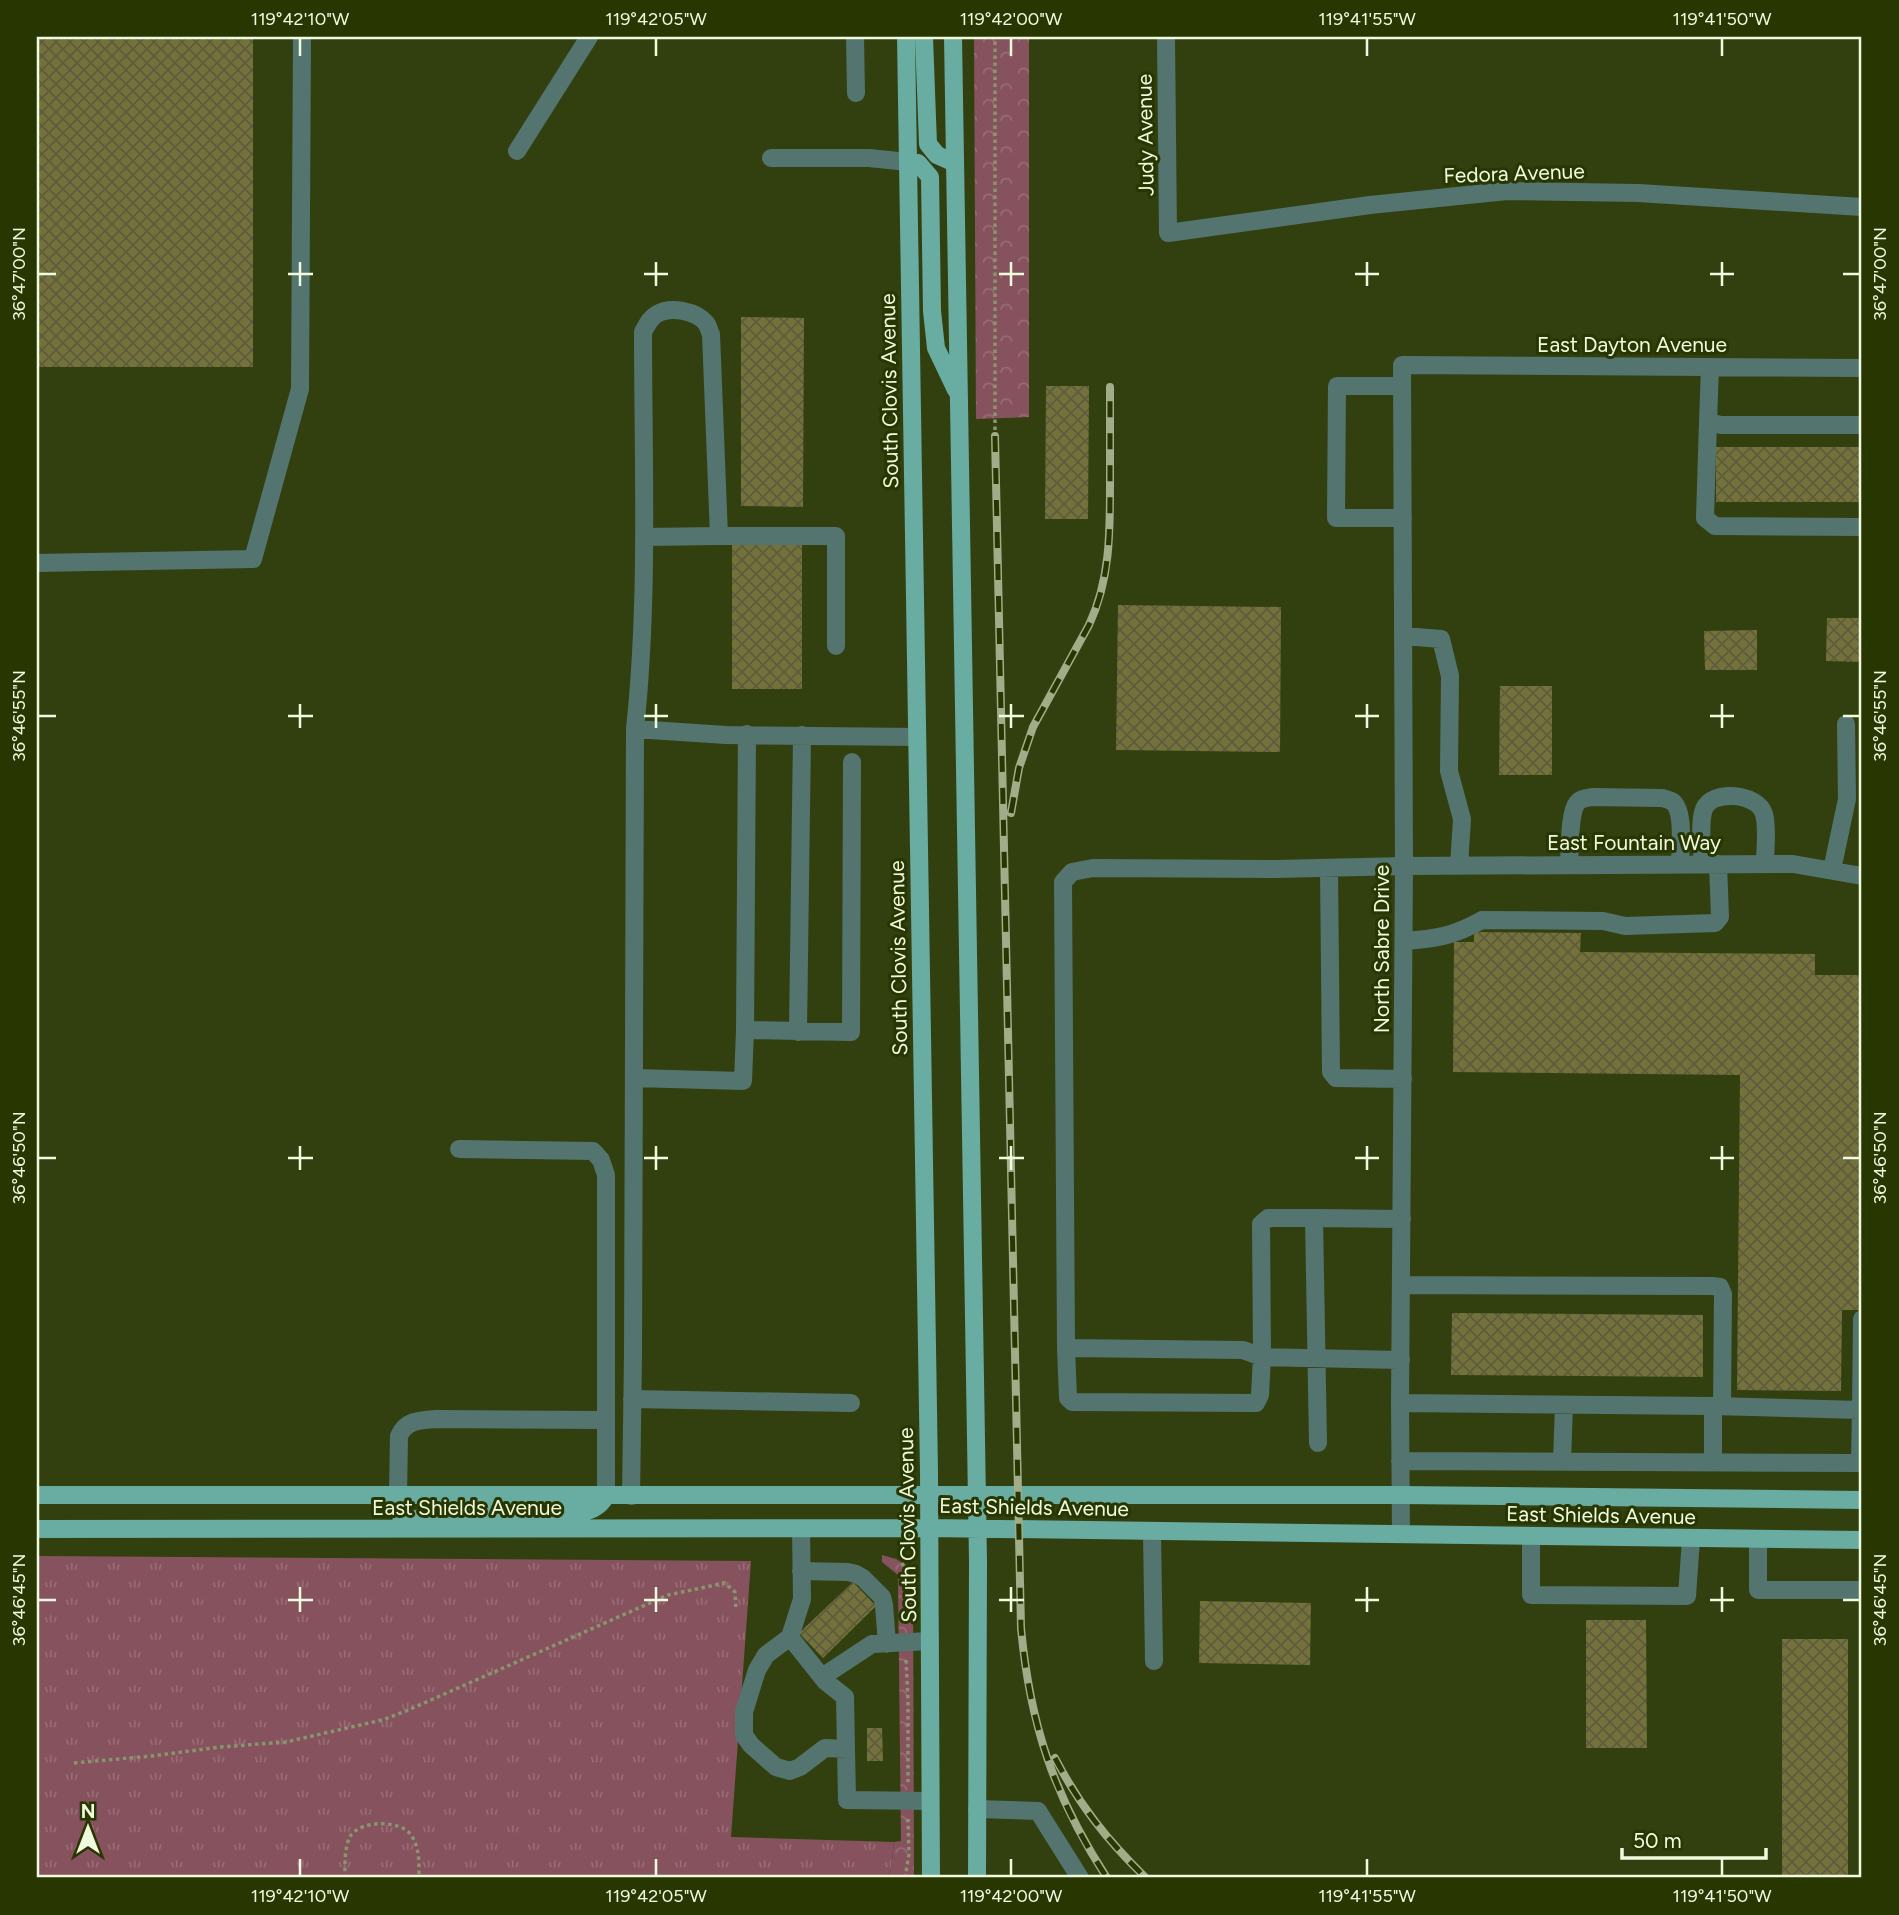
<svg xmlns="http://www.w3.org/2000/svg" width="1899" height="1915" font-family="Figtree,sans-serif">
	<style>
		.grass { fill: url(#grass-tufts) }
		.park { fill: url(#park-crowns) }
		.building { fill: url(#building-cross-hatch) }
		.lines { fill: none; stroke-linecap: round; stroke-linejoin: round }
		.path { stroke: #88956d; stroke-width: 3.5; stroke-dasharray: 3.5 3.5; stroke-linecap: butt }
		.minor { stroke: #54746f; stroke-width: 18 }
		.major { stroke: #68aca2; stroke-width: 18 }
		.rail-casing { stroke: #a1ad89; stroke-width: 8 }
		.rail { stroke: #283602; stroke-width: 5; stroke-dasharray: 16; stroke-linecap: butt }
		.ticks { fill: none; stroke: #effade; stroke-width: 2.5 }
		.labels { text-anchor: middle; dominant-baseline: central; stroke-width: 6; stroke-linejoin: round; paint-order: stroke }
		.street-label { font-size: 21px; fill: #effade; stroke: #283602 }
		.neatline { fill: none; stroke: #effade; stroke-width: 2.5 }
		.ticks-label { font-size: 18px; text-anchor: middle; fill: #effade }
	</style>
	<defs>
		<pattern id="grass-tufts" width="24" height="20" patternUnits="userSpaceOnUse" patternTransform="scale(1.75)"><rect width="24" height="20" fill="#86525e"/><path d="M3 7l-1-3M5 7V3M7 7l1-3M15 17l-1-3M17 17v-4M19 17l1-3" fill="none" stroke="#976c75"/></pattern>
		<pattern id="park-crowns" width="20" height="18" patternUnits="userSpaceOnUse" patternTransform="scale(1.75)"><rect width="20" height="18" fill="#86525e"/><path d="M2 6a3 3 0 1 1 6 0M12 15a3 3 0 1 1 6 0" fill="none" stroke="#976c75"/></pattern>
		<pattern id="building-cross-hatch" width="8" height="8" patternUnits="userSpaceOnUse" patternTransform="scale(1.75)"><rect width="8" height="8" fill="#75713b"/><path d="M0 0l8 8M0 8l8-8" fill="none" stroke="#5c5c3f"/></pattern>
	</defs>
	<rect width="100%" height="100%" fill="#32400f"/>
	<path class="grass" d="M37 1556 751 1561 731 1837 894 1842 891 1869 887 1878H37Z"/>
	<path class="park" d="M974 37H1029V417L976 419Z
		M882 1555 896 1559 908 1566 913 1582 914 1878H887L891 1869 894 1842 901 1841 898 1575 882 1562Z"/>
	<path class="building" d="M37 37H253V367H37Z
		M741 317 804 318 803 507 741 506Z
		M1046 386H1089L1088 519H1045Z
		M1716 447H1862V502H1716Z
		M732 545H802V689H732Z
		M1118 605 1281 607 1280 752 1116 750Z
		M1827 618H1862V662L1826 661Z
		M1757 630V670H1705L1704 631Z
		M1500 686H1552V775H1499Z
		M1474 932 1581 933 1580 952 1815 954V975H1862V1310H1842L1841 1391 1737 1390 1740 1075 1453 1072 1454 942H1474Z
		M1452 1313 1703 1315V1377L1451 1375Z
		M853 1582 876 1606 823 1658 799 1633Z
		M1200 1601 1311 1603 1310 1665 1199 1663Z
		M1586 1620H1646L1647 1748H1586Z
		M1782 1639H1848V1878H1782Z
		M867 1728H882L883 1761H867Z"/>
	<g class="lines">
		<path class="path" d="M995 430V37
			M902 1563C913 1583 905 1600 905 1621
			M906 1660 908 1699V1782
			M74 1763 152 1756 220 1747 286 1742 382 1720 406 1711 668 1595 725 1583 735 1592 736 1610
			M345 1878C345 1865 344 1846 351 1835 362 1820 401 1820 411 1835 420 1848 419 1864 419 1878
			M905 1878 909 1854 908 1818"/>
		<path class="minor" d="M855 37 856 93
			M1166 37 1168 233 1370 205 1507 191 1638 193 1862 207
			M517 151 589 37
			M771 158H869L908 162
			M1402 386H1337L1336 518H1403
			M1708 422 1710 367
			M1862 425H1721L1708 422 1705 518 1715 526 1862 527
			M644 537 719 536
			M37 563 253 559 300 389 302 37
			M1404 636 1441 639 1450 676 1449 771 1462 819 1459 866
			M635 729 726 735 917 737
			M1703 864C1702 849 1699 822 1704 809 1712 789 1758 793 1764 814 1768 829 1765 848 1765 864
			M1569 865C1570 851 1569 813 1577 803 1581 798 1587 798 1593 797L1662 798C1666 799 1670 800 1673 802 1685 813 1680 850 1680 864
			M1329 868 1331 1072 1336 1078 1403 1079
			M1832 870 1847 799 1846 724
			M1404 941C1435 939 1454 936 1482 920L1603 921 1625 926 1715 923 1720 917 1718 864
			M745 1030 747 734
			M798 1032 802 735
			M634 1078 743 1081 745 1030 851 1032 852 762
			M459 1149 593 1151 601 1160 606 1175V1496
			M1314 1218 1402 1219
			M1401 1285 1712 1286 1720 1287 1723 1294 1722 1406
			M1066 1348 1068 1398 1072 1402 1256 1403 1260 1395 1262 1357 1261 1224 1268 1218H1314L1318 1443
			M1401 1360 1262 1357 1243 1350 1066 1348 1063 882 1072 872 1093 868 1276 869 1404 866 1793 864 1862 876
			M632 1399 851 1403
			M1400 1403 1713 1406V1462
			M1713 1406 1861 1410 1860 1463
			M1861 1410 1862 1319
			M1400 1461 1862 1463
			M1562 1461 1564 1405
			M398 1495 399 1436C406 1420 420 1420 436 1419L606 1420
			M631 1496 633 1355 635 729C649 598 643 464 643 332 647 325 650 318 657 314 671 306 696 311 706 323 709 327 709 331 711 334L719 536H836V646
			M801 1529 802 1599 790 1637 825 1681 845 1697 847 1800 930 1801
			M1152 1532 1154 1661
			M1401 1534 1400 1403 1404 866 1402 365 1862 368
			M1531 1536V1595L1687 1596 1691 1539
			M1758 1539V1590H1862
			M801 1571 848 1572 856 1574 863 1578 882 1597 884 1605 887 1644
			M790 1637 766 1655 757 1670 744 1712V1735L751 1745 776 1767 790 1771 800 1767 825 1748 846 1749
			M822 1677 872 1644 930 1641
			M977 1809 1038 1811 1080 1878"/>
		<path class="major" d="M906 37 929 1472 931 1878
			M924 37 928 144 937 155 955 163
			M953 37 978 1561 977 1878
			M908 162 918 163 930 177 932 311 936 348 956 390
			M37 1495H1401L1862 1500
			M401 1522 446 1513H577C590 1511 599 1508 606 1496
			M37 1529 929 1528 1862 1540"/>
		<g class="rail-casing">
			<path id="rail" d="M995 436 1021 1628C1030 1725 1054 1796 1107 1878
				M1011 813 1019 768 1033 727 1089 625C1110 580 1110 534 1110 486 1110 453 1110 420 1110 387
				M1055 1758C1080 1806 1107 1840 1146 1878"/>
		</g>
		<use href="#rail" class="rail"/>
	</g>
	<path class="ticks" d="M300 38V56M656 38V56M1011 38V56M1367 38V56M1722 38V56M300 262V286M656 262V286M1011 262V286M1367 262V286M1722 262V286M38 274H56M288 274H313M644 274H668M999 274H1024M1355 274H1379M1710 274H1734M1843 274H1860M300 704V728M656 704V728M1011 704V728M1367 704V728M1722 704V728M38 716H56M288 716H313M644 716H668M999 716H1024M1355 716H1379M1710 716H1734M1843 716H1860M300 1146V1170M656 1146V1170M1011 1146V1170M1367 1146V1170M1722 1146V1170M38 1158H56M288 1158H313M644 1158H668M999 1158H1024M1355 1158H1379M1710 1158H1734M1843 1158H1860M300 1587V1612M656 1587V1612M1011 1587V1612M1367 1587V1612M1722 1587V1612M38 1600H56M288 1600H313M644 1600H668M999 1600H1024M1355 1600H1379M1710 1600H1734M1843 1600H1860M300 1859V1876M656 1859V1876M1011 1859V1876M1367 1859V1876M1722 1859V1876"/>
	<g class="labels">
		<g class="street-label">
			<text transform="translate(1145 135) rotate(-91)">Judy Avenue</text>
			<text transform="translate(1514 173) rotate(-2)">Fedora Avenue</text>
			<text x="1632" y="344">East Dayton Avenue</text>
			<text transform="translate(889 391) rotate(-91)">South Clovis Avenue</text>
			<text x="1634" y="842">East Fountain Way</text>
			<text transform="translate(1381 949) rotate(-90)">North Sabre Drive</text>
			<text transform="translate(898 958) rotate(-91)">South Clovis Avenue</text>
			<text x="467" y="1507">East Shields Avenue</text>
			<text transform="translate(1034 1507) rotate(1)">East Shields Avenue</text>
			<text transform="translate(1601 1515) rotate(1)">East Shields Avenue</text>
			<text transform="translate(907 1525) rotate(-91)">South Clovis Avenue</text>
		</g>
	</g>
	<rect width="1899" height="1915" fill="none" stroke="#283602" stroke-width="77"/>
	<g transform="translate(88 1828)" stroke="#283602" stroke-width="5" paint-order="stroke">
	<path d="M0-5L12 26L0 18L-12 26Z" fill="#effade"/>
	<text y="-10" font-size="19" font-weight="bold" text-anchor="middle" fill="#effade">N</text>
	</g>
	<path d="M1622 1848v10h144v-10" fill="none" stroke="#effade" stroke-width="3.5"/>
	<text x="1633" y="1848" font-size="21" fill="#effade" stroke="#283602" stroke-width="5" paint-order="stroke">50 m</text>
	<rect x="38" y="38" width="1822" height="1838" class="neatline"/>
	<g class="ticks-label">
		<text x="300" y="25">119°42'10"W</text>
		<text x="656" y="25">119°42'05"W</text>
		<text x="1011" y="25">119°42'00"W</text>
		<text x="1367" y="25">119°41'55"W</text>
		<text x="1722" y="25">119°41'50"W</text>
		<text transform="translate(19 274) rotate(-90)" y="6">36°47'00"N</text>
		<text transform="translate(1880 274) rotate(-90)" y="6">36°47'00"N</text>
		<text transform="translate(19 716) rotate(-90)" y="6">36°46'55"N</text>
		<text transform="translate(1880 716) rotate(-90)" y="6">36°46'55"N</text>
		<text transform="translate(19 1158) rotate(-90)" y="6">36°46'50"N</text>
		<text transform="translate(1880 1158) rotate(-90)" y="6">36°46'50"N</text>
		<text transform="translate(19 1600) rotate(-90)" y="6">36°46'45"N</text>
		<text transform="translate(1880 1600) rotate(-90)" y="6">36°46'45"N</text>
		<text x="300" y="1902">119°42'10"W</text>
		<text x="656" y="1902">119°42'05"W</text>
		<text x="1011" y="1902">119°42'00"W</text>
		<text x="1367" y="1902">119°41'55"W</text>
		<text x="1722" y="1902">119°41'50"W</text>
	</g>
</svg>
